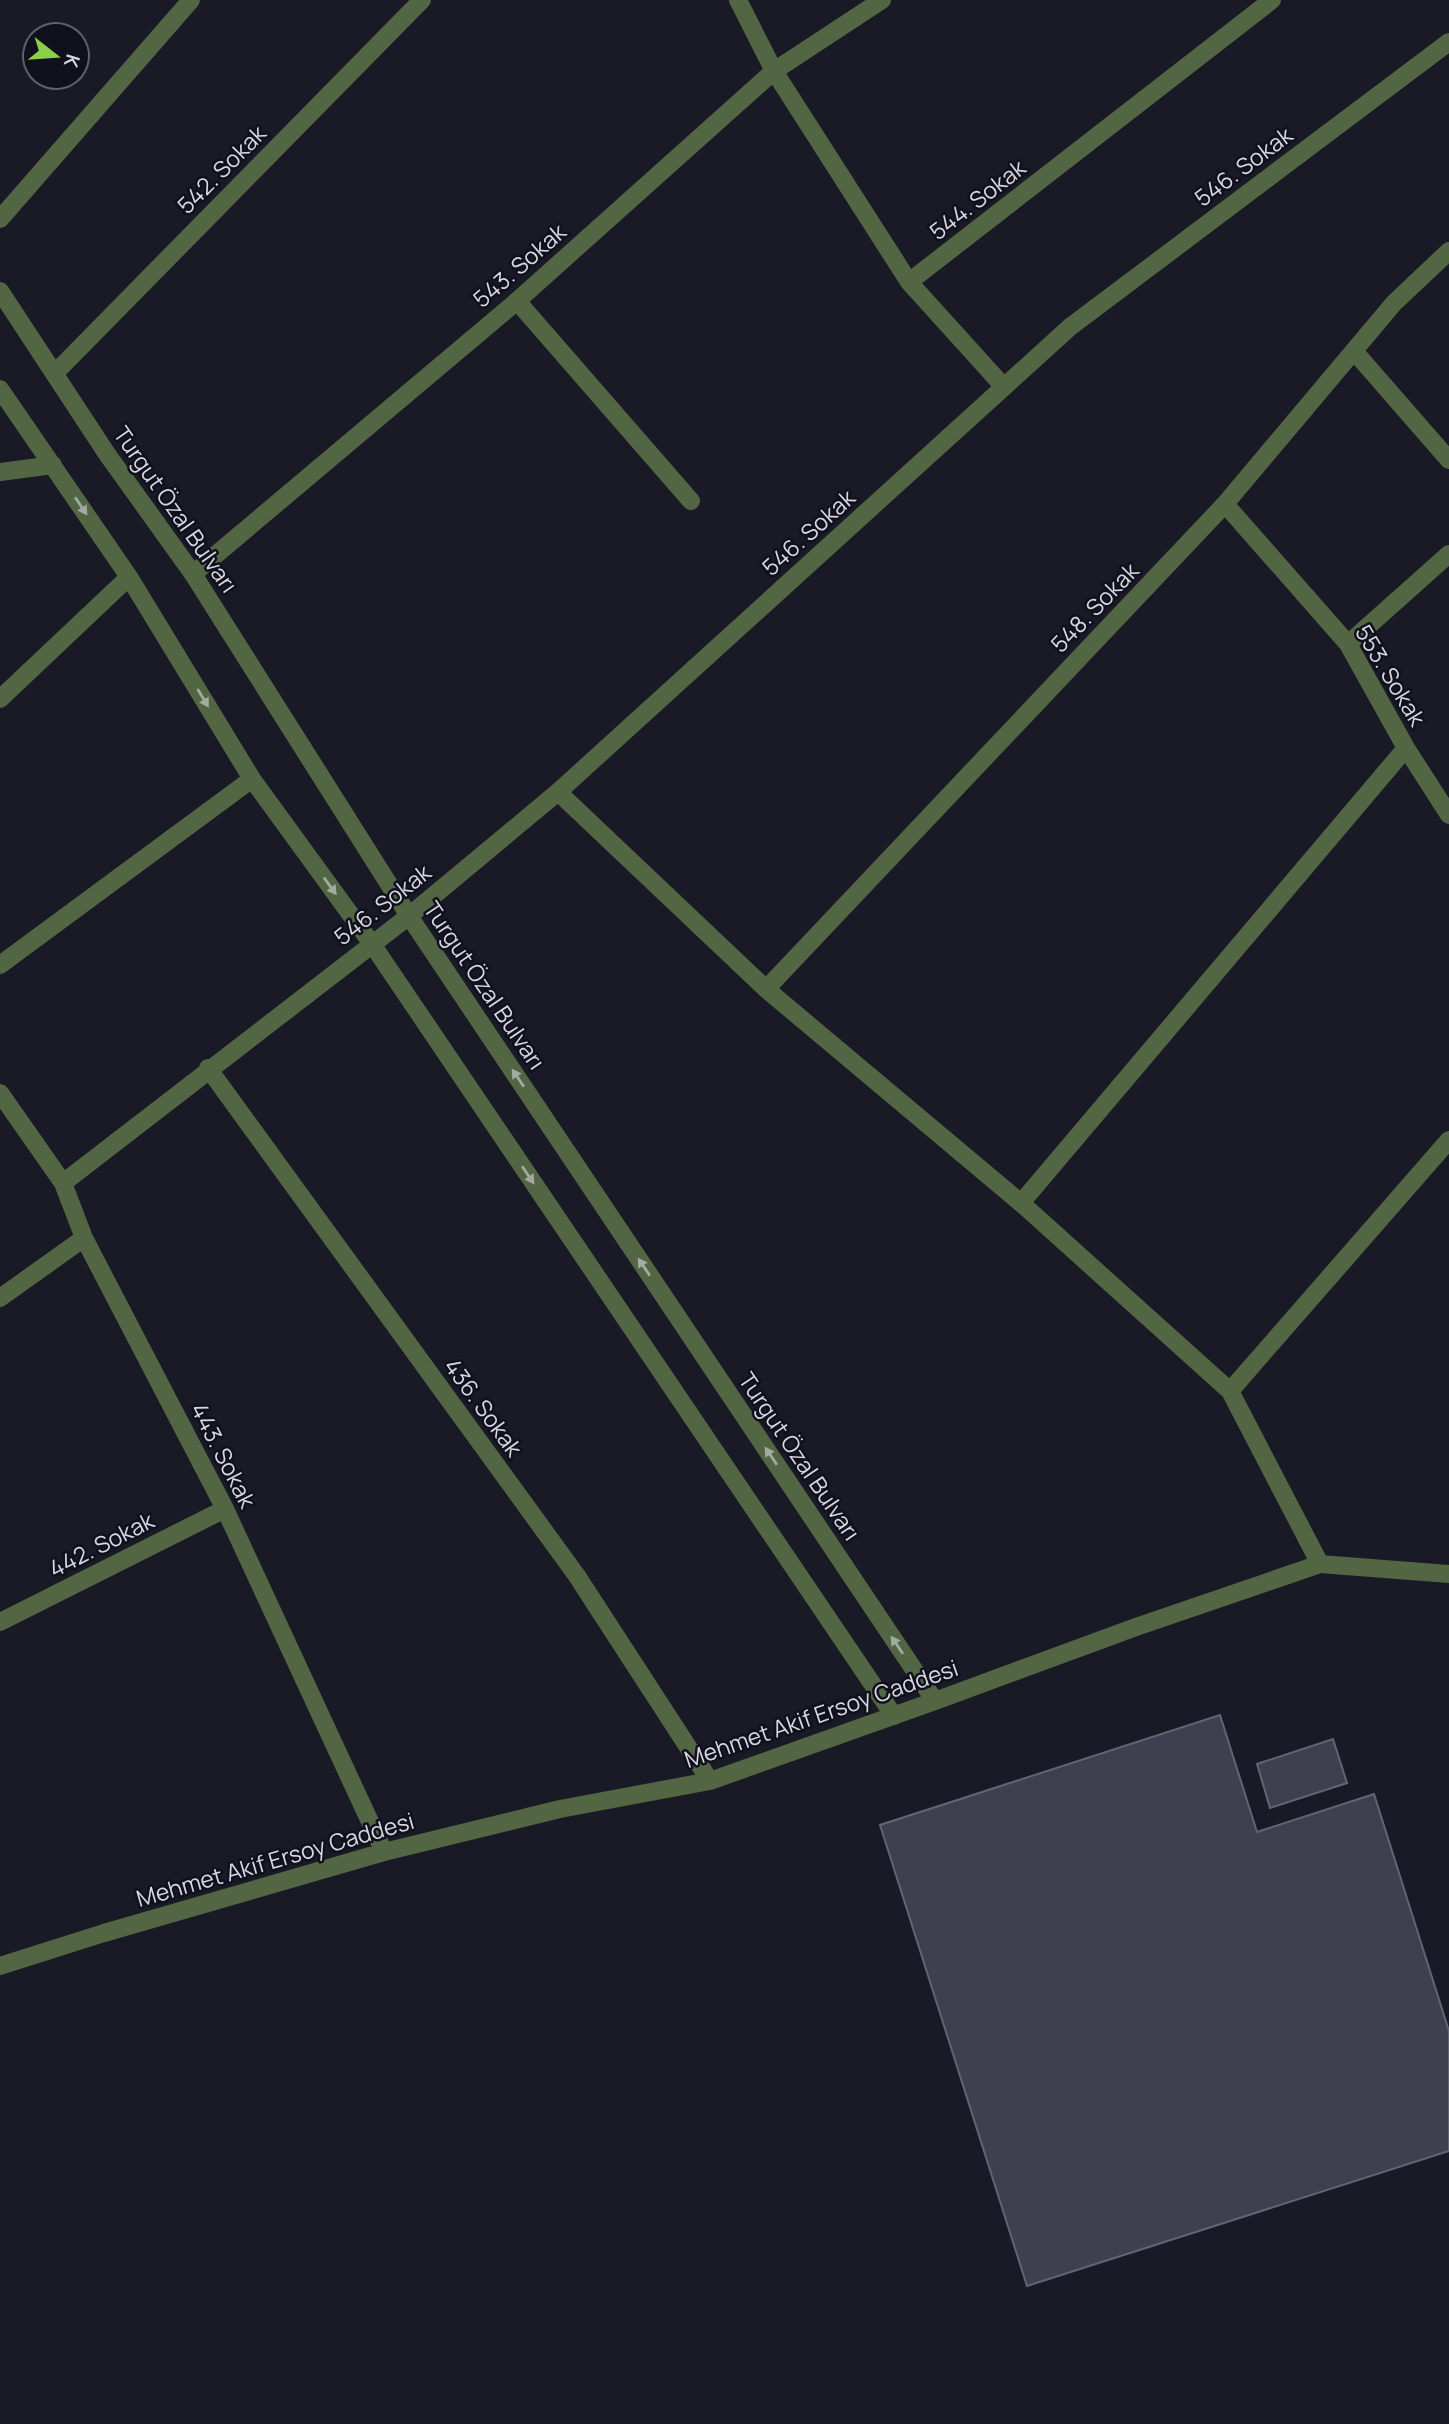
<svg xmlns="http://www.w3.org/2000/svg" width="1449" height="2424" font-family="Manrope,sans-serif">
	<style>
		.building { fill: #3f404f; stroke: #626473; stroke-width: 2 }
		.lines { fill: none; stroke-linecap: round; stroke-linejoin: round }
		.minor { stroke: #536644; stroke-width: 18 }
		.oneway { fill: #a2aaa2 }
		.labels { text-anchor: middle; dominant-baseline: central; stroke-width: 5; stroke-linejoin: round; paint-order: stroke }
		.street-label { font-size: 23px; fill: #d6d7e0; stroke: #10111d }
	</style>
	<rect width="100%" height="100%" fill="#191a26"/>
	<path class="building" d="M1220 1715 1257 1832 1374 1794 1449 2031V2151L1027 2286 880 1825Z
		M1333 1739 1347 1783 1270 1808 1257 1764Z"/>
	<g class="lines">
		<path class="minor" d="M738 0 774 71 909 282 1272 0
			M0 219 191 0
			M909 282 1004 387
			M0 291 107 454 193 574 409 916 935 1701
			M517 301 691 501
			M1354 351 1449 460
			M55 373 422 0
			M0 389 129 577 252 779 372 944 894 1716
			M0 472 53 465
			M1225 504 1348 644 1406 748 1449 815
			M193 574 517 301 774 71 882 0
			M1348 644 1449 554
			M0 699 129 577
			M558 792 766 989 1021 1203 1230 1391
			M0 965 252 779
			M766 989 1225 504 1394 303 1449 251
			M208 1068 577 1576 710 1781
			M0 1093 63 1183 84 1238 225 1509 384 1852
			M63 1183 409 916 558 792 1070 327 1449 42
			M1021 1203 1406 748
			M0 1298 84 1238
			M1320 1564 1230 1391 1449 1140
			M0 1622 225 1509
			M0 1966 104 1933 384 1852 560 1809 710 1781 935 1701 1136 1627 1320 1564 1449 1574"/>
	</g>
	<defs><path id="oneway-solid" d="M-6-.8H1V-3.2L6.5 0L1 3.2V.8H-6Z" transform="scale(1.75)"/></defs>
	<g class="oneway">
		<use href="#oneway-solid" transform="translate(81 506) rotate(56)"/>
		<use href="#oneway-solid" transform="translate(203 698) rotate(59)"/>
		<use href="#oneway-solid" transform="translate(330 886) rotate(54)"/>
		<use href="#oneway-solid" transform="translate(518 1078) rotate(-124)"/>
		<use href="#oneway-solid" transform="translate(528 1175) rotate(56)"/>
		<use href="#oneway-solid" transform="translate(644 1267) rotate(-124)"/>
		<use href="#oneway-solid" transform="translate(771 1456) rotate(-124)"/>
		<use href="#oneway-solid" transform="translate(897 1645) rotate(-124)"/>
	</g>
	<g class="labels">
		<g class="street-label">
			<text transform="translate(1243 166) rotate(-37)">546. Sokak</text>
			<text transform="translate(221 169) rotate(-45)">542. Sokak</text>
			<text transform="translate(977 199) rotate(-38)">544. Sokak</text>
			<text transform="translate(519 265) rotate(-41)">543. Sokak</text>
			<text transform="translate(176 509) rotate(55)">Turgut Özal Bulvarı</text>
			<text transform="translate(808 532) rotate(-42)">546. Sokak</text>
			<text transform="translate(1094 607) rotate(-46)">548. Sokak</text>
			<text transform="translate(1391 675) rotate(59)">553. Sokak</text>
			<text transform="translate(382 904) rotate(-38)">546. Sokak</text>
			<text transform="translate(485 985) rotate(56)">Turgut Özal Bulvarı</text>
			<text transform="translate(484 1407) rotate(54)">436. Sokak</text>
			<text transform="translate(224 1455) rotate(63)">443. Sokak</text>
			<text transform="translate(800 1456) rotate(56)">Turgut Özal Bulvarı</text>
			<text transform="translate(101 1544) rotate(-27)">442. Sokak</text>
			<text transform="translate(821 1713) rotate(-19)">Mehmet Akif Ersoy Caddesi</text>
			<text transform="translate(275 1859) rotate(-16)">Mehmet Akif Ersoy Caddesi</text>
		</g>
	</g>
	<g transform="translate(56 56) rotate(107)"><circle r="33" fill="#10111d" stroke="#5f606b" stroke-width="2"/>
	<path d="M0-5L12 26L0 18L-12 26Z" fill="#89cf48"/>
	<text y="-10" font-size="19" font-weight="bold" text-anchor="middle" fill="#d6d7e0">K</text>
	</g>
</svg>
